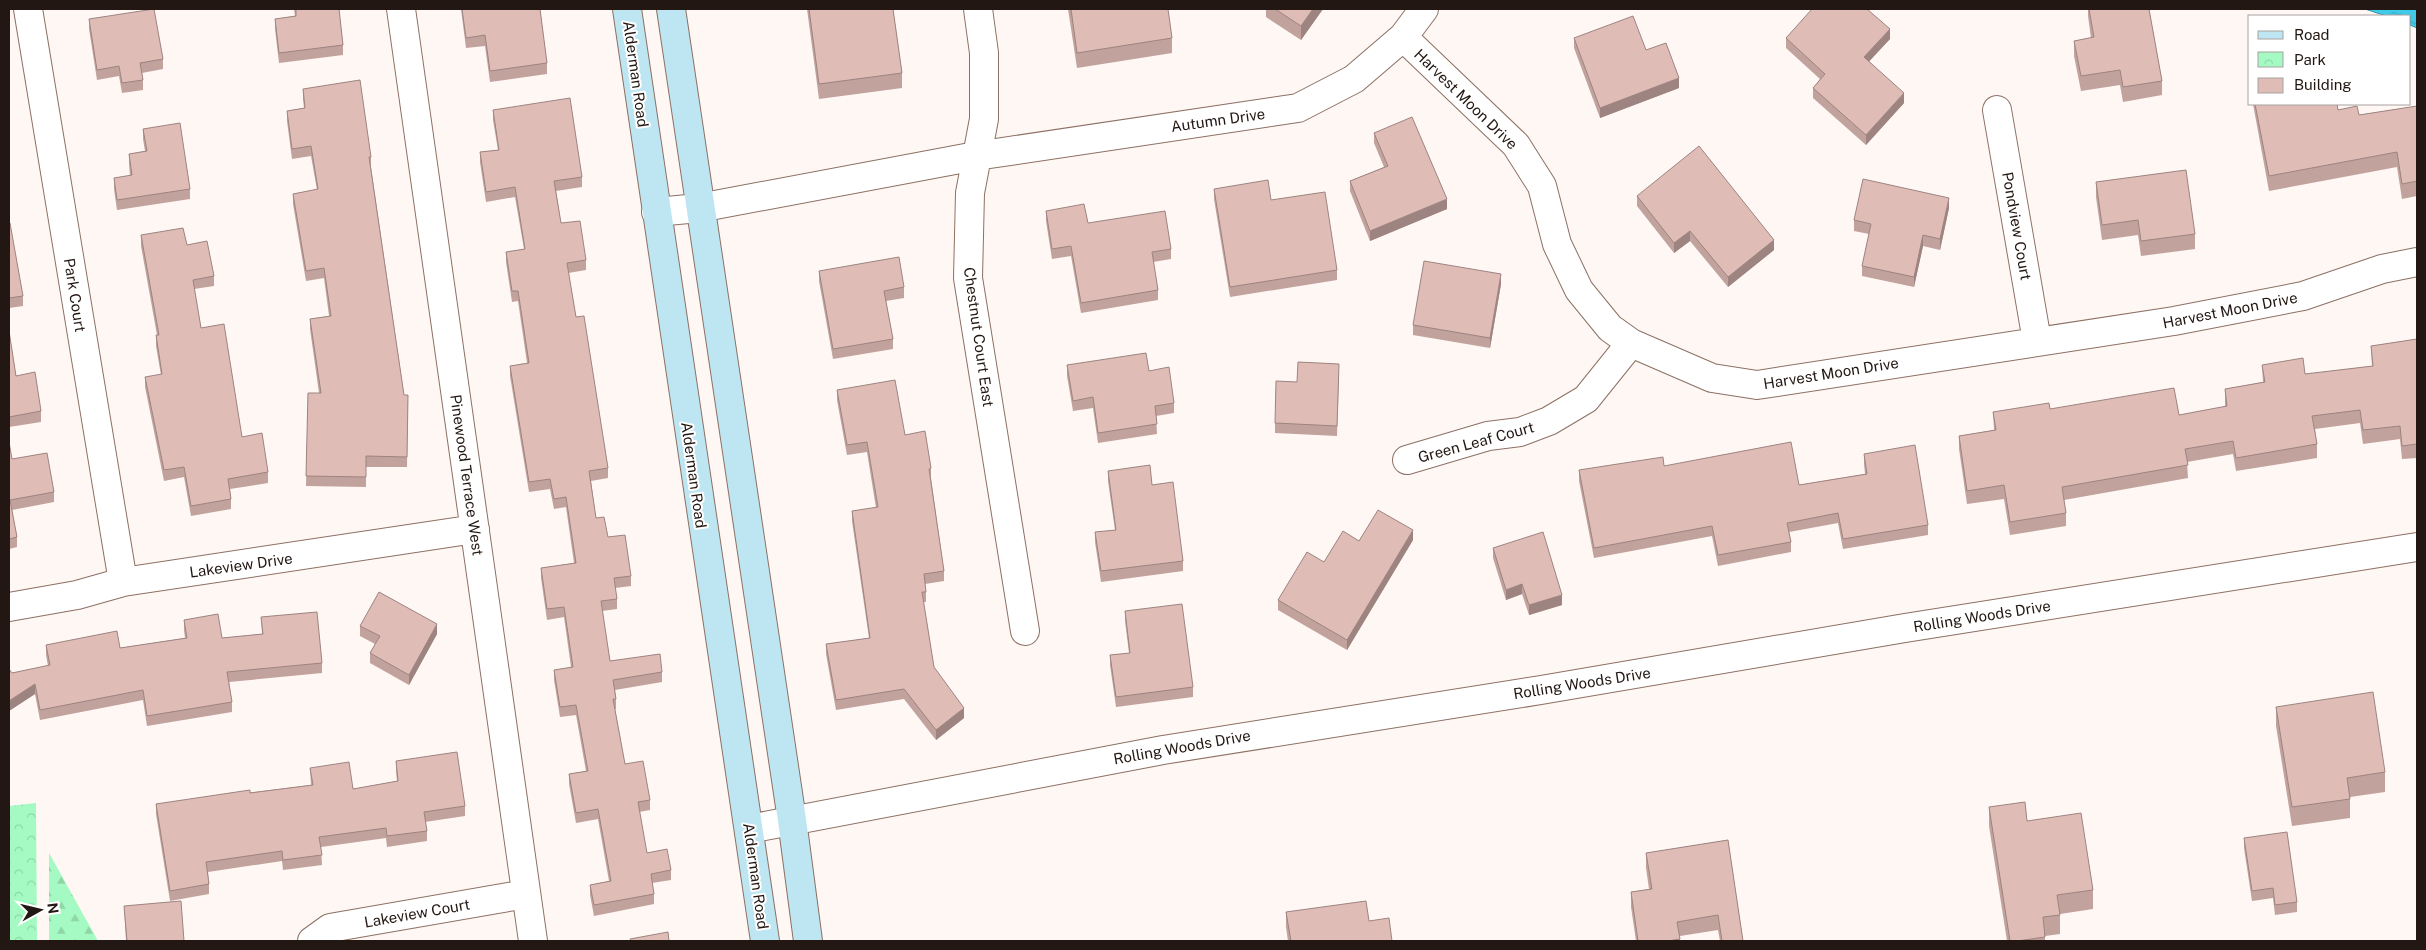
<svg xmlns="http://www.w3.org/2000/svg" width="2426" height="950" font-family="'Public Sans',sans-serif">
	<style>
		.forest { fill: url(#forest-firs) }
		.park { fill: url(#park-crowns) }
		.water { fill: url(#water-ripples); stroke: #3694a8 }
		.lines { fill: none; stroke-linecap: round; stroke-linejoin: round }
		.minor-casing { stroke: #8d7064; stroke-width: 30 }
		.secondary-casing { stroke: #8d7064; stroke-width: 30 }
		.minor { stroke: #fff; stroke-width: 28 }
		.secondary { stroke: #bee6f2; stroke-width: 28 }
		.wall { fill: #c1a29d }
		.shaded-wall { fill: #9d8480 }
		.building { fill: #e0bcb7; stroke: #9d8480 }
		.labels { text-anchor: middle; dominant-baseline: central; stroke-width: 4; stroke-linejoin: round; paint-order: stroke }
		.street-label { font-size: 15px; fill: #221712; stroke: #fff }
	</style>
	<defs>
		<pattern id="forest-firs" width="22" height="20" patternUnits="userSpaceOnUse" patternTransform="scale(1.25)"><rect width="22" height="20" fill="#a5fac3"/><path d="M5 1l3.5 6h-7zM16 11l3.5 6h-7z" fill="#8ed6a6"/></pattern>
		<pattern id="park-crowns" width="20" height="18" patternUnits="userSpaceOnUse" patternTransform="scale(1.25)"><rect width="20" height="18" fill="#a5fac3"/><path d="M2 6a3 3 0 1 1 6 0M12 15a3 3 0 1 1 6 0" fill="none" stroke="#8ed6a6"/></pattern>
		<pattern id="water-ripples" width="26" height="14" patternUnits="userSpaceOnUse" patternTransform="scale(1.25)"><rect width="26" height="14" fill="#3ecae8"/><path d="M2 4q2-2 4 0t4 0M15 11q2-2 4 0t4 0" fill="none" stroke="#36adc6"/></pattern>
	</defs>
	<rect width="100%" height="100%" fill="#fef7f4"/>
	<path class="forest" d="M49 853 98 941H49Z"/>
	<path class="park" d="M36 803 37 941H9V806Z"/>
	<path class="water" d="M2365 9H2417V28L2410 25V16H2386Z"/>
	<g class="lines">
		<g class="minor-casing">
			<path id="minor" d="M28 9 123 582
				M401 9 533 941
				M978 9 984 53V119L970 193 968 278 1025 631
				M1403 37 1516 145 1542 186 1557 244 1579 290 1610 328 1631 343 1712 378 1757 385 2174 321 2303 296 2382 269 2417 262
				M1997 110 2037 341
				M656 212 699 208 976 156 1298 108 1354 79 1403 37 1424 9
				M1407 460 1488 436 1520 432 1549 421 1586 399 1631 343
				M9 607 77 595 123 582 475 529
				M749 829 1163 750 1541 690 1905 628 2417 547
				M312 941 330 928 526 894"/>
		</g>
		<g class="secondary-casing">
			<path id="secondary" d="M627 9 765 941
				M671 9 792 820 808 941"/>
		</g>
		<use href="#minor" class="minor"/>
		<use href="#secondary" class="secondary"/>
	</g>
	<path class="wall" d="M294 9H339L343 45V55L279 63 275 29V19L295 16Z
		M461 9H540L547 63V74L490 82 485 46 466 48Z
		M807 9H893L902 73V88L819 99Z
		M1068 9H1109L1172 38V53L1077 68Z
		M1266 9H1323L1301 40 1266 17Z
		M2088 9H2149L2162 81V95L2123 102 2120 85 2081 91 2074 56V41L2091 38 2088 16Z
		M89 19 163 59V69L142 73 143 80V90L122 93 119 76 97 80 89 29Z
		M1574 38 1646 50 1679 88 1600 118 1574 48Z
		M1786 38 1890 39 1869 61 1904 103 1866 145 1813 98V88L1820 79 1786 48Z
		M303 89 371 157V167L404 395H408L407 467H366V487L306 486 308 393H319L310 329V319L329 316 324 278 306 281 293 204V194L317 190 311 156 292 159 287 121V111L304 108 303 99Z
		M2253 104H2337L2338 110 2359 115 2417 106V196L2402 199 2397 167 2269 191Z
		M493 110 582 177V187L556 191 561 223 586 260V270L568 273 576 317 608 468V478L591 481 596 518 631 576V586L615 588 617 599V609L602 611 610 661 662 672V682L615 690 616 699V709H615L625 764 650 800V810L639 812 647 853 671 870V880L652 883 654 894V904L594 916 590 895V885L609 881 598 819 576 823 569 784V774L586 771 576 715 560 717 554 680V670L571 667 564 617 547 620 541 578V568L574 563 566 507 554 509 550 489 529 492 510 376V366L527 363 518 301 512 302 506 262V252L524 249 515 197 486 202 480 162V152L498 150 493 120Z
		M143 129 190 189V199L117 210 114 189V178L130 176 129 164V154L145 151 143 139Z
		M1374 133 1447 209 1370 241 1350 191V181L1384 167 1374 143Z
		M2096 182 2195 234V249L2141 256 2138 235 2102 240 2096 197Z
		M1214 189 1271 200 1337 270V280L1230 297 1214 199Z
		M1637 196 1774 250 1728 287 1690 241 1674 253 1637 206Z
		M1949 208 1940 250 1923 246 1914 287 1862 276V266L1869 234 1854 231V220Z
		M1046 211 1171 249V259L1153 262 1158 290V300L1081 313 1071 256 1052 259 1046 221Z
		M9 223 23 296V306L9 308Z
		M141 235 187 245 214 276V286L194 289 201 328 242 437 268 472V483L230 489 231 499V509L191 516 184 477 164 481 145 387V377L161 375 156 346V335H157L141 246Z
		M819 271 904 287V298L886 301 893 339V349L833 359 819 281Z
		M1501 284 1490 348 1413 335V325Z
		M9 331 16 376 41 411V422L9 427Z
		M2417 339V458L2402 459 2400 439 2363 444 2360 423 2315 429 2317 444V458L2236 471 2233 454 2187 462 2188 478 2064 500 2066 513V526L2010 535 2004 499 1967 504 1959 449V436L1994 430 1993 412 2050 409 2179 415 2225 407V389L2263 382 2262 365 2305 374 2372 366 2371 346Z
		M1067 365 1149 371 1174 403V413L1156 416 1157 434 1098 443 1093 408 1073 411 1067 376Z
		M1339 374 1337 436 1275 433V423L1297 382Z
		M837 390 905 435 931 468V478L944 571V581L925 584 926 592V602H923L934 667 964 718 936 740 904 699 836 710 826 654V644L869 638 852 521V511L876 508 867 452 847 455 837 400Z
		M9 442 12 459 54 492V502L12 510 17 537V547L9 549Z
		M1864 454 1928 525V535L1843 549 1838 523 1789 532 1791 542V552L1718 566 1712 536 1594 558 1579 481V470L1664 466 1799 485 1865 474 1864 464Z
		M1108 471 1152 485 1183 561V571L1101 582 1095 542V532L1115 530 1108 481Z
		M1413 540 1347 650 1278 610V600L1324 562 1359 541Z
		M1493 548 1562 605 1529 615 1522 594 1506 600 1493 558Z
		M1125 611 1193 687V697L1116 707 1110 665V655L1129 653 1125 621Z
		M261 617 322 663V673L229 682 232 702V712L147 726 143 700 40 720 35 694 9 711V669L12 673 48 666 46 655V645L120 648 185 638 184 630V620L222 638 262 634Z
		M360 626 437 634 409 685 370 663V653L375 644 360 636Z
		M2276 707 2385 772V792L2350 797V818L2292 826 2276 726Z
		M396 761 465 806V816L425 822 427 831V841L387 847 386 838 321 847 322 865 283 870 282 861 208 872 209 884V894L170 901 156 814V804L311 785 310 768 353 789 397 781 396 771Z
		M1989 807 2027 821 2093 890V909L2060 914V934L2045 936V941H2007L1989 826Z
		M2244 838 2297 902V912L2275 915 2273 898 2252 901 2244 848Z
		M1728 840 1743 941H1720L1718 930 1680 936V941H1636L1631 907V892L1649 889 1646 868V853Z
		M124 906 184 941H126Z
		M1286 912 1369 921 1392 941H1288L1286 927Z"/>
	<path class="shaded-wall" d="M1313 9H1323L1301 40V26Z
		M1890 29V39L1864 67V57Z
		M1679 78V88L1600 118V108Z
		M1904 93V103L1866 145V135Z
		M1949 198V208L1940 250V239Z
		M1447 199V209L1370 241V231Z
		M1690 231V241L1674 253V243Z
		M1923 235V246L1914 287V277Z
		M1774 240V250L1728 287V277Z
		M1501 274V284L1490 348V338Z
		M1413 530V540L1347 650V640Z
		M1522 584V594L1506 600V590Z
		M1562 595V605L1529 615V605Z
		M437 624V634L409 685V675Z
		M35 684V694L9 711V701Z
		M964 708V718L936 740V730Z"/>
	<path class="building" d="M154 9 163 59 140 63 143 80 122 83 119 66 97 70 89 19Z
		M296 9H339L343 45 279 53 275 19 296 16Z
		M462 9H540L547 63 490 71 485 35 466 38Z
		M809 9H893L902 73 819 84Z
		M1071 9H1168L1172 38 1077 53Z
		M1275 9H1313L1301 26Z
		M1812 9H1867L1890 29 1864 57 1904 93 1866 135 1813 88 1825 74 1786 38Z
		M2089 9H2149L2162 81 2123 87 2120 70 2081 76 2074 41 2094 37Z
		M1633 16 1646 50 1666 43 1679 78 1600 108 1574 38Z
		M360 80 371 157H369L404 395H408L407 457 366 456V477L306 476 308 393H321L310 319 331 316 324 268 306 271 293 194 318 189 311 146 292 149 287 111 305 108 303 89Z
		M570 98 582 177 554 181 561 223 580 221 586 260 567 263 576 317 584 316 608 468 589 471 596 518 604 517 608 537 625 535 631 576 614 578 617 599 601 601 610 661 660 654 662 672 613 680 616 699H613L625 764 643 761 650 800 638 802 647 853 667 849 671 870 651 874 654 894 594 905 590 885 611 881 598 809 576 813 569 774 588 771 576 705 560 707 554 670 573 667 564 607 547 609 541 568 576 563 566 497 554 499 550 479 529 482 510 366 529 363 518 291H512L506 252 525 249 515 187 486 192 480 152 499 150 493 110Z
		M2255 104H2337L2338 110 2357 106 2359 115 2417 106V181L2402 184 2397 152 2269 176Z
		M1412 117 1447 199 1370 231 1350 181 1388 166 1374 133Z
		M180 123 190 189 117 200 114 178 132 175 129 154 147 151 143 129Z
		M1699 146 1774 240 1728 277 1690 231 1674 243 1637 196Z
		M2186 170 2195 234 2141 241 2138 220 2102 225 2096 182Z
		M1863 179 1949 198 1940 239 1923 235 1914 277 1862 266 1871 224 1854 220Z
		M1268 180 1271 200 1325 192 1337 270 1230 287 1214 189Z
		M1084 204 1088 223 1165 211 1171 249 1152 252 1158 290 1081 303 1071 246 1052 249 1046 211Z
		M9 223H10L23 296 9 298Z
		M183 228 187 245 207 241 214 276 193 280 201 328 224 324 242 437 262 433 268 472 228 479 231 499 191 506 184 467 164 470 145 377 162 374 156 335H159L141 235Z
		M899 257 904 287 884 291 893 339 833 349 819 271Z
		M1424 261 1501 274 1490 338 1413 325Z
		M9 331 16 376 35 372 41 411 9 417Z
		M2417 339V444L2402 446 2400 426 2363 430 2360 410 2312 416 2317 444 2236 458 2233 441 2185 449 2188 465 2062 487 2066 513 2010 522 2004 485 1967 491 1959 436 1996 430 1993 412 2049 403 2050 409 2174 388 2179 415 2227 406 2225 389 2265 382 2262 365 2303 358 2305 374 2373 366 2371 346Z
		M1146 353 1149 371 1169 367 1174 403 1155 406 1157 424 1098 433 1093 397 1073 401 1067 365Z
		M1298 362 1339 364 1337 426 1275 423 1276 381 1297 382Z
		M895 380 905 435 925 431 931 468 929 469 944 571 924 574 926 592H922L934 667 964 708 936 730 904 689 836 700 826 644 870 638 852 511 878 507 867 442 847 445 837 390Z
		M9 442 12 459 47 453 54 492 10 500 17 537 9 539Z
		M1791 442 1799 485 1867 474 1864 454 1915 445 1928 525 1843 539 1838 513 1787 523 1791 542 1718 555 1712 526 1594 548 1579 470 1663 457 1664 466Z
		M1150 465 1152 485 1173 482 1183 561 1101 571 1095 532 1116 530 1108 471Z
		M1378 510 1413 530 1347 640 1278 600 1307 552 1324 562 1343 531 1359 541Z
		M1543 532 1562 595 1529 605 1522 584 1506 590 1493 548Z
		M379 592 437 624 409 675 370 653 380 636 360 626Z
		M1182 604 1193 687 1116 697 1110 655 1130 653 1125 611Z
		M317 612 322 663 227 672 232 702 147 716 143 690 40 710 35 684 9 701V669L12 673 50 665 46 645 117 631 120 648 187 638 184 620 218 614 222 638 263 634 261 617Z
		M2373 692 2385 772 2347 778 2350 799 2292 807 2276 707Z
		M457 752 465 806 424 812 427 831 387 836 386 828 319 837 322 855 283 860 282 851 206 862 209 884 170 891 156 804 250 790V793L313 785 310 768 349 762 353 789 398 781 396 761Z
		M2025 802 2027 821 2081 813 2093 890 2057 895 2060 915 2043 917 2045 937 2017 941H2010L1989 807Z
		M2287 832 2297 902 2275 905 2273 888 2252 891 2244 838Z
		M1728 840 1743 941H1722L1718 915 1677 922 1680 939 1668 941H1638L1631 892 1652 889 1646 853Z
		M181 901 184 941H127L124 906Z
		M1366 901 1369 921 1389 918 1392 941H1291L1286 912Z
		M668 932 669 941H631L630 939Z"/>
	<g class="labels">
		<g class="street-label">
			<text transform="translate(636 74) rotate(82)">Alderman Road</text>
			<text transform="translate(1466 99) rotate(44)">Harvest Moon Drive</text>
			<text transform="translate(1218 120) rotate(-8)">Autumn Drive</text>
			<text transform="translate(2017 226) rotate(80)">Pondview Court</text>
			<text transform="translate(75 295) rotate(81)">Park Court</text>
			<text transform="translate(2230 310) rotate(-11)">Harvest Moon Drive</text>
			<text transform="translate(979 337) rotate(82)">Chestnut Court East</text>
			<text transform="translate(1831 373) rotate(-9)">Harvest Moon Drive</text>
			<text transform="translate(1476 442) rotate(-15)">Green Leaf Court</text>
			<text transform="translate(467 475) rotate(82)">Pinewood Terrace West</text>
			<text transform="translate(694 475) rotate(82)">Alderman Road</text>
			<text transform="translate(241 565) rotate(-8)">Lakeview Drive</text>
			<text transform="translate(1982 616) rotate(-9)">Rolling Woods Drive</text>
			<text transform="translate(1582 683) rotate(-9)">Rolling Woods Drive</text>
			<text transform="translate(1182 747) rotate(-10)">Rolling Woods Drive</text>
			<text transform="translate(756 876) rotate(82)">Alderman Road</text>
			<text transform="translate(417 913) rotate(-10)">Lakeview Court</text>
		</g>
	</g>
	<rect width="2426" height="950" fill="none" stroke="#221712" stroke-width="20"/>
	<rect x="2248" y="15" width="162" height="90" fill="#ffffff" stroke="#a7a2a0"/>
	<rect x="2258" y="31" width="25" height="8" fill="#bee6f2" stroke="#a7a2a0"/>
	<text x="2294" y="40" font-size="15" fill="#221712">Road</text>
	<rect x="2258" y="52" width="25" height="15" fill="url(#park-crowns)" stroke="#a7a2a0"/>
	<text x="2294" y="65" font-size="15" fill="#221712">Park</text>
	<rect x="2258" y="78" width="25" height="15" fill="#e0bcb7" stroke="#a7a2a0"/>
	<text x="2294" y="90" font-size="15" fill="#221712">Building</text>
	<g transform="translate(40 910) rotate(82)" stroke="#ffffff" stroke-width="4" paint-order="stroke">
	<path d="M0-4L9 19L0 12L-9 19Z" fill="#221712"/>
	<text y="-8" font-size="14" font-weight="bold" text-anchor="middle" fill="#221712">N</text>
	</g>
</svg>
